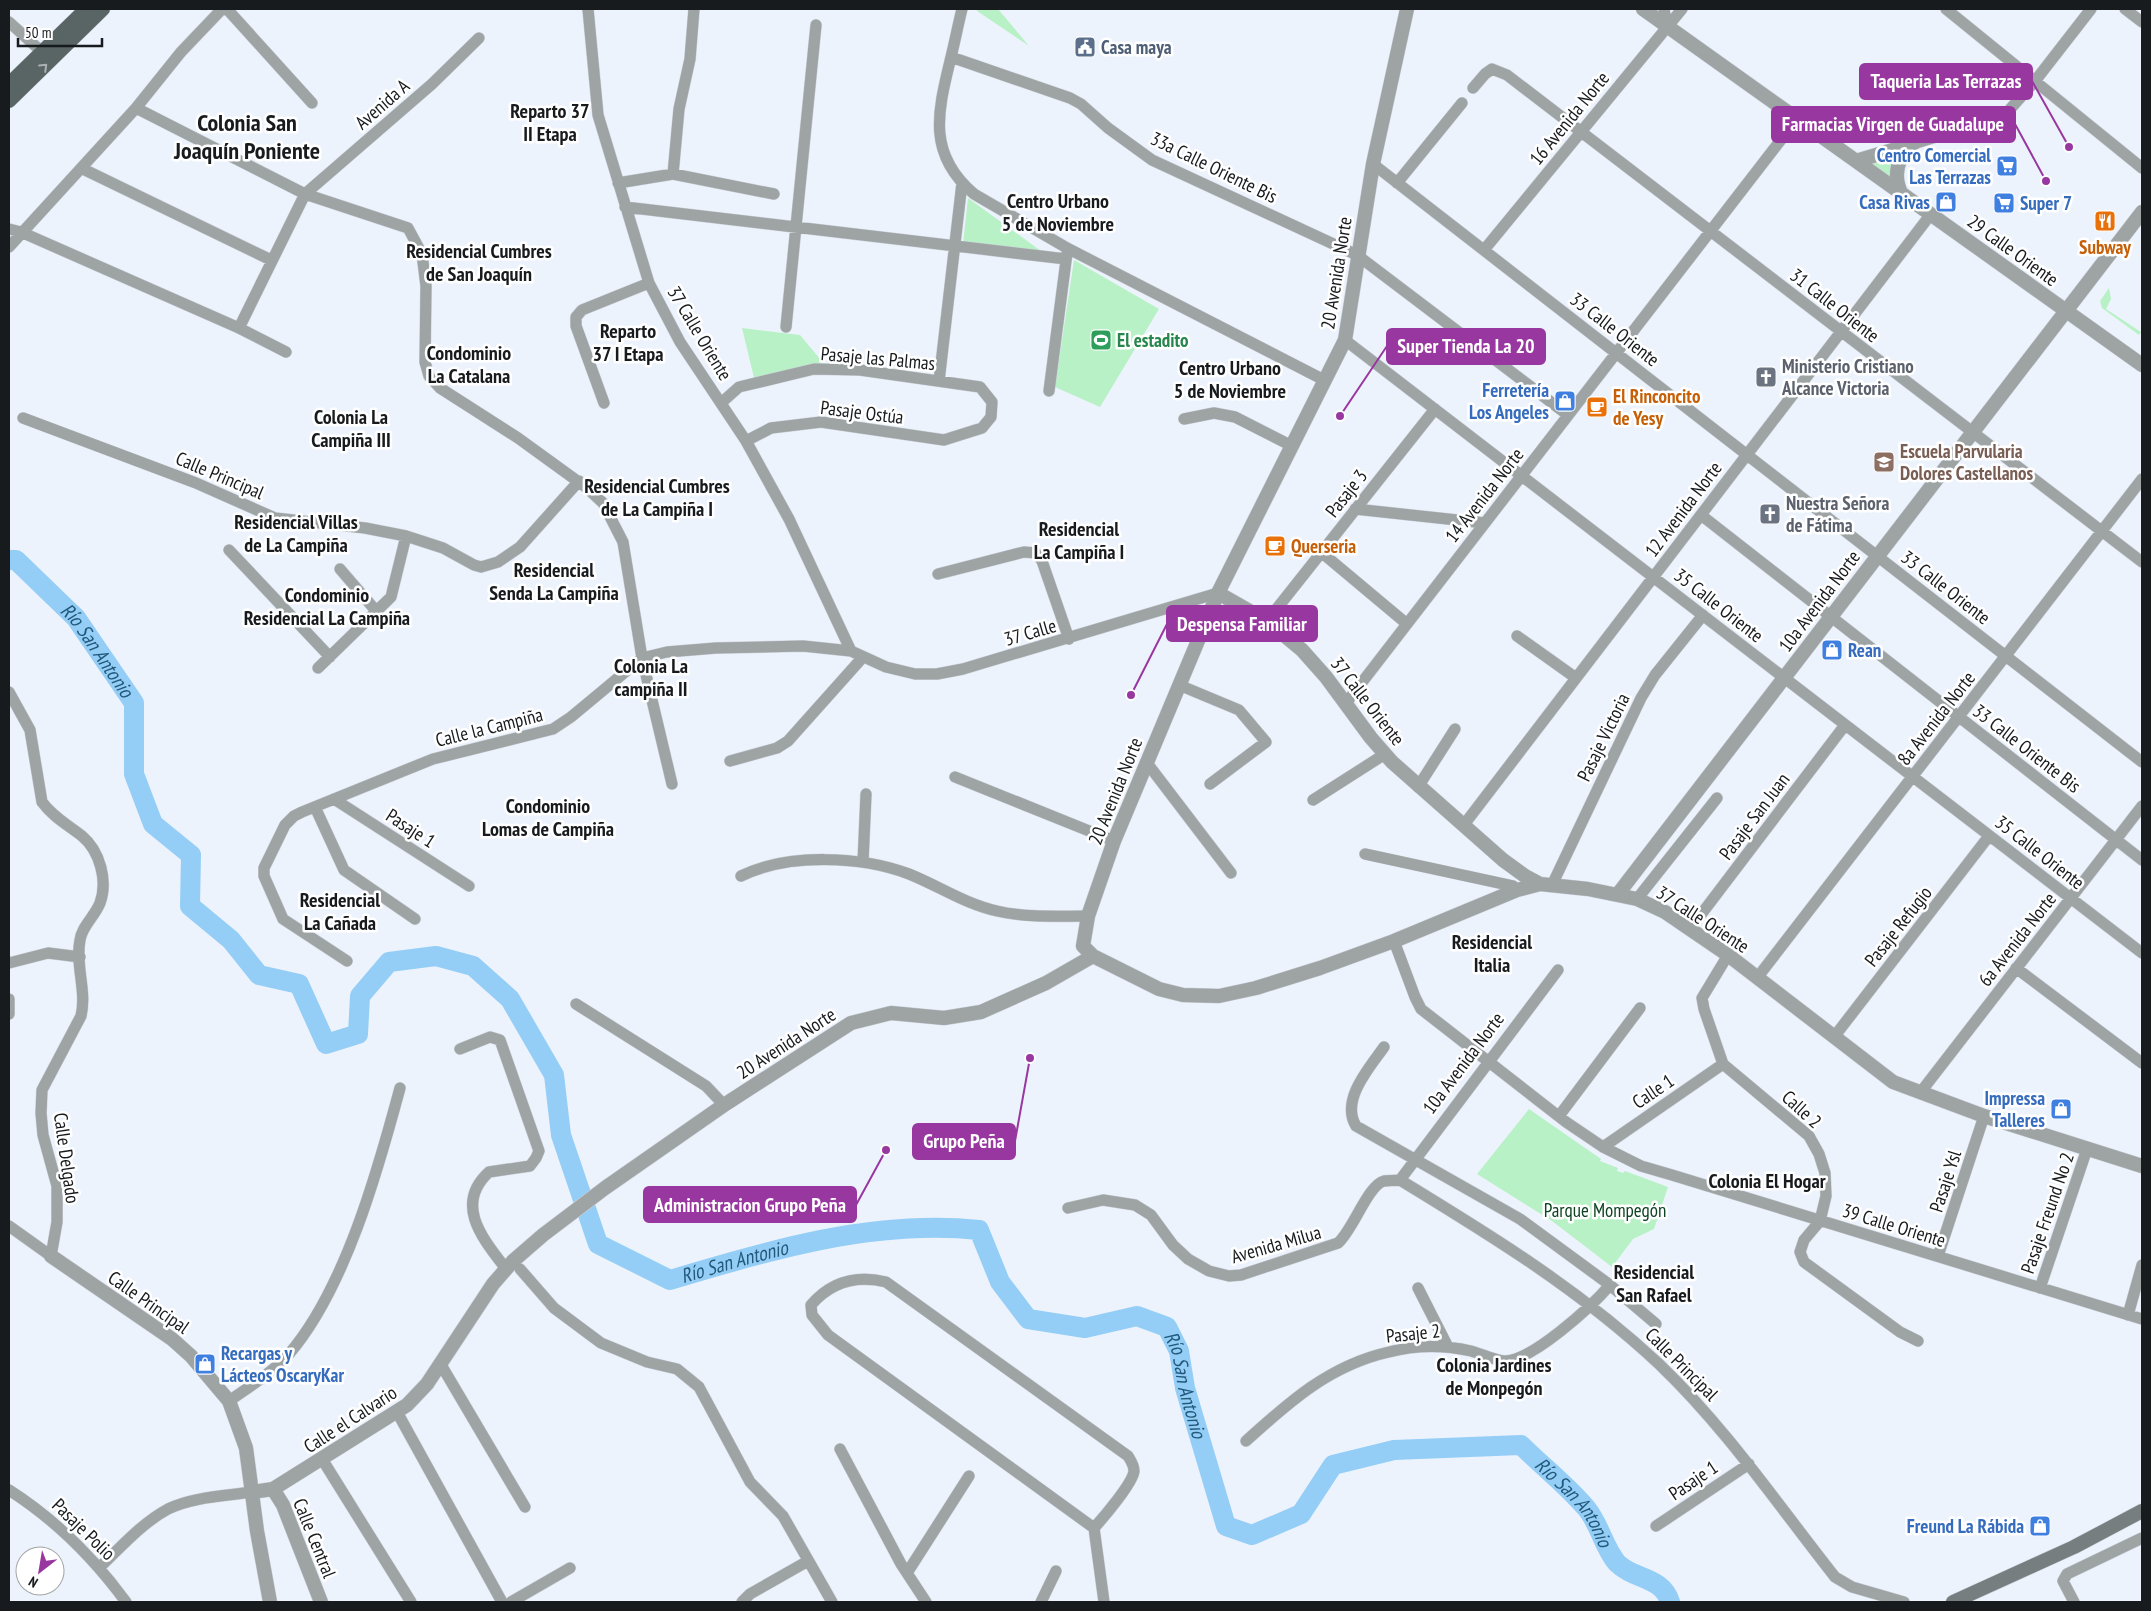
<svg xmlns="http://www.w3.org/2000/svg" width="2151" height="1611" font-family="'PT Sans Narrow',sans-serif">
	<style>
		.green { fill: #b8f1c5 }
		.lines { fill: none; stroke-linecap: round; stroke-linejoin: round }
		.river { stroke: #94cef6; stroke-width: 20 }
		.minor-casing { stroke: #cbd0d9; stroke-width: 12 }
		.tertiary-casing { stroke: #cbd0d9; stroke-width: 15 }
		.secondary-casing { stroke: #cbd0d9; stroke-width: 15 }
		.primary-casing { stroke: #cbd0d9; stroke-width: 15 }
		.minor { stroke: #9ea4a4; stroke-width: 11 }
		.tertiary { stroke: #9ea4a4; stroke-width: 14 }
		.secondary { stroke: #767e7f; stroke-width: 14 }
		.primary { stroke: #596464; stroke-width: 14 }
		.oneway { stroke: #acb2b2 }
		.labels { text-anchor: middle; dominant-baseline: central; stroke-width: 5; stroke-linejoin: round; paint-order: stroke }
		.service-label { font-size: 19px; font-weight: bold; fill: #4e5e75; stroke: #fff; text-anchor: start }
		.street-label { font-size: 19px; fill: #181b1e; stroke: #fff }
		.shop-label { font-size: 19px; font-weight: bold; fill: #366cbe; stroke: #fff; text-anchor: end }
		.food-label { font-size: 19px; font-weight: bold; fill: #c56008; stroke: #fff; text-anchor: start }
		.leisure-label { font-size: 19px; font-weight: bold; fill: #27864d; stroke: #fff; text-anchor: start }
		.worship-label { font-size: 19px; font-weight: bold; fill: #5b616d; stroke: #fff; text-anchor: start }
		.education-label { font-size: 19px; font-weight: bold; fill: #785e54; stroke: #fff; text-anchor: start }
		.park-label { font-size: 19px; fill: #0e4322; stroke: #fff }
		.neighbourhood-label { font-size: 20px; font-weight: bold; fill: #181b1e; stroke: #fff }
		.water-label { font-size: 20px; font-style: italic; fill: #22597b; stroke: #fff }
		.district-label { font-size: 24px; font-weight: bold; fill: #181b1e; stroke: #fff }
		.leader { fill: none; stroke: #98379f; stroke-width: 2 }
		.callout-dot { fill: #98379f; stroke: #fff; stroke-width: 2 }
		.callout { fill: #98379f; stroke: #98379f; stroke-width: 2 }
		.callout-label { font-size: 20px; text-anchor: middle; font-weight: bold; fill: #fff }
	</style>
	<rect width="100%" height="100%" fill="#edf3fd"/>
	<path class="green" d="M977 9H998L1029 46 977 11Z
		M1903 149 1894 185 1864 162Z
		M968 198 1041 251 963 244Z
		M1074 260 1159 309 1100 407 1055 387Z
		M2109 288 2111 299 2106 309 2141 332 2139 335 2102 308 2100 301Z
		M742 328 800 335 825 365 755 382Z
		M1529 1109 1601 1159 1600 1161 1618 1168 1617 1171 1623 1173 1625 1171 1668 1187 1654 1229 1633 1239 1612 1267 1552 1221 1477 1174Z"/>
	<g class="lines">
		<path class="river" id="s1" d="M9 560H16L76 618 134 703V774L153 824 191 855 190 906 231 940 259 975 299 984 326 1044 358 1034 360 996 389 962 436 956 473 966 510 999 554 1075 561 1135 598 1244 670 1280C769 1250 875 1219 979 1230L1000 1282 1028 1319 1085 1328 1137 1316 1167 1327 1179 1351 1185 1388 1226 1526 1252 1535 1301 1514 1333 1465 1394 1450 1521 1445C1542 1466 1568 1486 1587 1509 1600 1525 1604 1548 1617 1563 1634 1580 1662 1576 1670 1602"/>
		<g class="minor-casing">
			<path id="minor" d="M227 9 312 103
				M588 9 598 115 649 283 680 342 746 441 789 519 851 651
				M962 9C958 25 955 41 951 57 938 111 926 153 974 194L1067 248 1324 380
				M1664 9 1667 26
				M1946 9 2142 168
				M2125 9 2142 22
				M9 22 42 52
				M951 57 1070 98 1081 104 1108 128 1152 160 1357 255 1568 415
				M1473 88 1485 74 1492 69 1507 75 2142 562
				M136 108 305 194 408 228 422 254 426 286 425 362 429 376 440 388 518 438 587 488 603 503 623 542 642 658 672 784
				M1913 144 2004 116 2035 81 2091 9
				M1373 164 2142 762
				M81 168 271 260
				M673 174 679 109 690 59 694 9
				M618 183 673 174 774 194
				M1397 183 1462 103
				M625 207 1066 259
				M9 229 21 232 239 328 286 352
				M9 247 136 108 181 52 222 9
				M1484 250 1682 9
				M786 327 816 25
				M239 328 305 194 432 84 479 38
				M1345 340 2142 953
				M939 381 962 183
				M1049 391 1067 253
				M604 403 576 326V317L582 310 649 283
				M721 403 739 387 814 369 860 370 980 387 992 402 991 417 982 428 944 440 821 422 771 428 746 441
				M23 418 196 483 275 518 365 528 406 536 443 548 474 565 481 567 498 562 520 547 579 481
				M1184 419 1214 413 1235 417 1292 446
				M1355 509 1485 523
				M1701 515 2142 860
				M229 550 330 657
				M1321 552 1407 624
				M340 569 377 612
				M938 574 1024 552 1036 553 1042 561 1069 639
				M1267 621 1435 409
				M1517 636 1576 678
				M318 668 391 597 406 536
				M1179 685 1239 710 1266 742 1210 784
				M9 692 30 730 42 802C53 817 68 825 82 836 100 851 108 881 100 903 95 916 82 926 80 940 75 965 87 991 81 1016L42 1090 41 1113 43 1135 57 1186V1222L51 1256 9 1226
				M1346 703 1797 119
				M730 761 777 748 788 741 863 657
				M1147 763 1231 873
				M955 777 1114 841
				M1418 787 1455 729
				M334 799 469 886
				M1313 800 1385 754
				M315 807 344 870 415 919
				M1463 826 1931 214
				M1365 854 1513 886 1517 890
				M863 862 866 794
				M741 876C788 853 861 856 909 874 939 886 965 904 997 911 1027 918 1058 916 1088 916
				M1552 885 1641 698 1655 675 1703 615
				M1637 899 1717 798
				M1690 929 1845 725
				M1394 941 1415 997 1421 1009 1566 1122 1603 1147 1641 1166 1672 1175 2142 1319
				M1728 955 1702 998 1704 1009 1723 1064 1809 1136 1819 1154 1825 1173 1826 1196 1820 1221 1804 1240 1800 1252 1804 1262 1900 1332 1918 1341
				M347 961 283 919 264 876V868L285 825 294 816 302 812 433 759 553 729 571 717 642 658 667 652 716 648 803 646 851 651 886 667 915 674H937L963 669 1218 593
				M9 963 48 953 80 957
				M2016 968 2142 1063
				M1757 978 2142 479
				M9 999V1014
				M576 1004 706 1086 724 1105
				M1834 1037 1989 836
				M1384 1047C1370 1067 1340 1100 1356 1126L1520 1219 1610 1285 1656 1324
				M460 1049 490 1037 500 1040 539 1151 536 1158 530 1166 489 1172C453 1205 484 1240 506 1269
				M1920 1093 2142 806
				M1559 1116 1640 1008
				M1603 1147 1723 1064
				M1400 1180C1492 1236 1580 1290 1659 1364 1726 1428 1778 1505 1835 1577L1852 1587 1904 1602
				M1400 1180 1558 970
				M1068 1208 1103 1200 1135 1205 1151 1215 1173 1245 1188 1259 1209 1271 1229 1276 1241 1275 1338 1243C1353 1230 1368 1185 1384 1181 1389 1180 1395 1181 1400 1180
				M1938 1256 1984 1116
				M520 1269 554 1308 601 1343 647 1362 677 1369 699 1387 750 1482 783 1516 832 1602
				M1418 1288 1448 1347
				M2040 1288 2087 1149
				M2128 1315 2142 1265
				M440 1363 525 1507
				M229 1401C249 1387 272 1373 289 1354 345 1289 378 1170 400 1088
				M397 1412 502 1602
				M1246 1441C1289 1402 1330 1365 1389 1352 1416 1345 1444 1345 1471 1351 1482 1354 1493 1360 1504 1361 1531 1362 1592 1306 1610 1285
				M840 1449 901 1564 926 1602
				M322 1459 411 1602
				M9 1490C56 1520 93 1557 126 1602
				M1656 1526 1749 1464
				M1094 1528C1103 1518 1133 1483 1134 1471 1134 1465 1131 1461 1128 1456L886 1282C857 1275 831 1282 811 1305L812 1315 828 1335 1094 1528 1104 1602
				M100 1567C121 1547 142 1523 168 1509 192 1497 225 1496 252 1492
				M907 1573 969 1476
				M511 1602 570 1568
				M742 1602 750 1594 808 1561
				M1041 1602 1056 1571
				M2074 1602 2063 1581 2067 1574 2142 1538"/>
		</g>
		<g class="tertiary-casing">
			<path id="tertiary" d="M1407 9 1373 164 1345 340 1218 593 1114 841 1088 916 1083 946 1093 956 1159 989 1183 995 1219 996 1256 988 1320 968 1394 941 1517 890 1540 884
				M1643 9 2142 365
				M1856 161 1913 144
				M1901 193C1893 175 1897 158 1912 145
				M1218 593 1267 621 1302 650 1326 677 1371 738 1392 762 1503 860 1525 876 1540 884 1588 889 1637 899 1665 912 1728 955 1893 1082 1984 1116 2142 1166
				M1618 894 2142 212
				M51 1256 172 1339 191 1356 229 1401 246 1448 257 1531 270 1602
				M273 1489 283 1505 321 1602
				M252 1492 273 1489 407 1405 427 1384 493 1284 513 1261 543 1235 605 1188 724 1105 851 1023 891 1013 944 1018 981 1012 1046 983 1093 956"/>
		</g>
		<g class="secondary-casing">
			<path id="secondary" d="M1953 1602 2074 1547 2142 1511"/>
		</g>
		<g class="primary-casing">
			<path id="primary" d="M9 84 86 9
				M9 101 103 9"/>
		</g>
		<use href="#minor" class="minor"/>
		<use href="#tertiary" class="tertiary"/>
		<use href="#secondary" class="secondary"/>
		<use href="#primary" class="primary"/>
	</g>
	<defs><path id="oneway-chevron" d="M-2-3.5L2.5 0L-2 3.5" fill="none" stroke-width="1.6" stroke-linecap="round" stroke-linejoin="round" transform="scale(1.25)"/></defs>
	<use class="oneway" href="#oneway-chevron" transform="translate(44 67) rotate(-44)"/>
	<defs>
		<g id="civic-square" transform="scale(1.125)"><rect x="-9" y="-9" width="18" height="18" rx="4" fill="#5c6f8a" stroke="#fff"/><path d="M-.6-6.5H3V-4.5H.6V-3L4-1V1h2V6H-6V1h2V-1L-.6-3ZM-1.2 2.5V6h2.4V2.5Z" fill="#fff"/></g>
		<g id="supermarket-square" transform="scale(1.125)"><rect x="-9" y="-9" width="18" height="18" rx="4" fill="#3f7fe0" stroke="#fff"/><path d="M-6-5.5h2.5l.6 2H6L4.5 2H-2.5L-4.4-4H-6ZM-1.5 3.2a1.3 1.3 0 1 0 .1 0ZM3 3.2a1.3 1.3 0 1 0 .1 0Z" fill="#fff"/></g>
		<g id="shop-square" transform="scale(1.125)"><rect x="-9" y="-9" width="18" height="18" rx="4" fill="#3f7fe0" stroke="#fff"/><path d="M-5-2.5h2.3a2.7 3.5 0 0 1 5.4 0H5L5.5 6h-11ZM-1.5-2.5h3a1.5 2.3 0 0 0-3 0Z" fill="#fff"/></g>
		<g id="restaurant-square" transform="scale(1.125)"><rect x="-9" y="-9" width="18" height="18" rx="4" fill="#e8710a" stroke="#fff"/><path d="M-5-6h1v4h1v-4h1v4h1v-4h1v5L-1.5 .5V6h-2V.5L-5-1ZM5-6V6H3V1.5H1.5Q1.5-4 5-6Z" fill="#fff"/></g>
		<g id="stadium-square" transform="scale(1.125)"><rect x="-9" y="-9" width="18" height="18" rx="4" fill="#2e9e5b" stroke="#fff"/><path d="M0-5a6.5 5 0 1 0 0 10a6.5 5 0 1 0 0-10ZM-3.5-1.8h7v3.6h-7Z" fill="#fff"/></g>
		<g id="church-square" transform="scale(1.125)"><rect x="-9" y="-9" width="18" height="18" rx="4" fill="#6b7280" stroke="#fff"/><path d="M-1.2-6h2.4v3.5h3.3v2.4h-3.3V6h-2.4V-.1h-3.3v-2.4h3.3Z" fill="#fff"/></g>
		<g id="cafe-square" transform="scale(1.125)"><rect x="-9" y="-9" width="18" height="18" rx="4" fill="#e8710a" stroke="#fff"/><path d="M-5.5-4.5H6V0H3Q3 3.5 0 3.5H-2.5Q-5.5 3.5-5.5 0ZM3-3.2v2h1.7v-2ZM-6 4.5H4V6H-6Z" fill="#fff"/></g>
		<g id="school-square" transform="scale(1.125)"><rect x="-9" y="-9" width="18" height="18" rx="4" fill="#8d6e63" stroke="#fff"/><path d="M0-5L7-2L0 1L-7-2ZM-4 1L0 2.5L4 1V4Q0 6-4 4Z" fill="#fff"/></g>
	</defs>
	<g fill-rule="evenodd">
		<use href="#civic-square" x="1085" y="47"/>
		<use href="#supermarket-square" x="2007" y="166"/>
		<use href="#shop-square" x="1946" y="202"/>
		<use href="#supermarket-square" x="2004" y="203"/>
		<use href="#restaurant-square" x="2105" y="221"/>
		<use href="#stadium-square" x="1101" y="340"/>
		<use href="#church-square" x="1766" y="377"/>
		<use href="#shop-square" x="1565" y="401"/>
		<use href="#cafe-square" x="1597" y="407"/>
		<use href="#school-square" x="1884" y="462"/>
		<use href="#church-square" x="1770" y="514"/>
		<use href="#cafe-square" x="1275" y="546"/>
		<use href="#shop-square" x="1832" y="650"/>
		<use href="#shop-square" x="2061" y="1109"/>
		<use href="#shop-square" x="205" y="1364"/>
		<use href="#shop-square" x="2040" y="1526"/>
	</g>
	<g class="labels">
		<g class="service-label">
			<text x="1101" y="47">Casa maya</text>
		</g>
		<g class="street-label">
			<text transform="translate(382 104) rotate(-41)">Avenida A</text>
			<text transform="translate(1569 118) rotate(-51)">16 Avenida Norte</text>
			<text transform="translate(1214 167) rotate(26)">33a Calle Oriente Bis</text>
			<text transform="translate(2013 250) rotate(36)">29 Calle Oriente</text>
			<text transform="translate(1336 273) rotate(-81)">20 Avenida Norte</text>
			<text transform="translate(1835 305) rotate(38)">31 Calle Oriente</text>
			<text transform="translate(1615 329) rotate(38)">33 Calle Oriente</text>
			<text transform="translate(700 333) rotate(59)">37 Calle Oriente</text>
			<text transform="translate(878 358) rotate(5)">Pasaje las Palmas</text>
			<text transform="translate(862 412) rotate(7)">Pasaje Ostúa</text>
			<text transform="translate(220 475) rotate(23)">Calle Principal</text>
			<text transform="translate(1346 493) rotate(-52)">Pasaje 3</text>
			<text transform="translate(1484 495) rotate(-52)">14 Avenida Norte</text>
			<text transform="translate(1683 509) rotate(-53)">12 Avenida Norte</text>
			<text transform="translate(1946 587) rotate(38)">33 Calle Oriente</text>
			<text transform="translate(1819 601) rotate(-53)">10a Avenida Norte</text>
			<text transform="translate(1719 605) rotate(38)">35 Calle Oriente</text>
			<text transform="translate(1030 632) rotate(-16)">37 Calle</text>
			<text transform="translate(1368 701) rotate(52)">37 Calle Oriente</text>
			<text transform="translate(1936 718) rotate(-52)">8a Avenida Norte</text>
			<text transform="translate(489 727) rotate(-14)">Calle la Campiña</text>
			<text transform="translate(1603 737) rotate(-64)">Pasaje Victoria</text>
			<text transform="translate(2027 748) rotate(38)">33 Calle Oriente Bis</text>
			<text transform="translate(1115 791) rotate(-68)">20 Avenida Norte</text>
			<text transform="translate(1754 816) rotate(-53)">Pasaje San Juan</text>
			<text transform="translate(411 828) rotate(33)">Pasaje 1</text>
			<text transform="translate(2040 852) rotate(38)">35 Calle Oriente</text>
			<text transform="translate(1703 919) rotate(33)">37 Calle Oriente</text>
			<text transform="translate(1898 926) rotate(-52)">Pasaje Refugio</text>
			<text transform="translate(2017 939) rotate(-52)">6a Avenida Norte</text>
			<text transform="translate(786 1043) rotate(-33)">20 Avenida Norte</text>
			<text transform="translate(1463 1063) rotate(-53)">10a Avenida Norte</text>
			<text transform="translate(1653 1091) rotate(-34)">Calle 1</text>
			<text transform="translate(1802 1109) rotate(42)">Calle 2</text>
			<text transform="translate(67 1158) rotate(82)">Calle Delgado</text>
			<text transform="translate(1945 1181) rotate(-72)">Pasaje Ysl</text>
			<text transform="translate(2047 1213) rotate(-71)">Pasaje Freund No 2</text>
			<text transform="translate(1894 1225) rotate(17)">39 Calle Oriente</text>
			<text transform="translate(1276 1244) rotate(-16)">Avenida Milua</text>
			<text transform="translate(149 1302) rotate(35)">Calle Principal</text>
			<text transform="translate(1413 1333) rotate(-6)">Pasaje 2</text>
			<text transform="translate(1682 1364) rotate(45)">Calle Principal</text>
			<text transform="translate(350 1419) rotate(-33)">Calle el Calvario</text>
			<text transform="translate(1693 1480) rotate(-34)">Pasaje 1</text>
			<text transform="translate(84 1529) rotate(44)">Pasaje Polio</text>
			<text transform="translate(315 1538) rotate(68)">Calle Central</text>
		</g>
		<g class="shop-label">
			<text x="1991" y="155">Centro Comercial<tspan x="1991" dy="22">Las Terrazas</tspan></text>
			<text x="1930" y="202">Casa Rivas</text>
			<text x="2020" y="203" text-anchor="start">Super 7</text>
			<text x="1549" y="390">Ferretería<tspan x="1549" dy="22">Los Angeles</tspan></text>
			<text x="1848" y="650" text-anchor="start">Rean</text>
			<text x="2045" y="1098">Impressa<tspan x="2045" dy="22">Talleres</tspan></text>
			<text x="221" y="1353" text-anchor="start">Recargas y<tspan x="221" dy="22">Lácteos OscaryKar</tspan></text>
			<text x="2024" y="1526">Freund La Rábida</text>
		</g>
		<g class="food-label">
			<text x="2105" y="247" text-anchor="middle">Subway</text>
			<text x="1613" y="396">El Rinconcito<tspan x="1613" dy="22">de Yesy</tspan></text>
			<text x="1291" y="546">Querseria</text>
		</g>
		<g class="leisure-label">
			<text x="1117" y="340">El estadito</text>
		</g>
		<g class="worship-label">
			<text x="1782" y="366">Ministerio Cristiano<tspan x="1782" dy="22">Alcance Victoria</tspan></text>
			<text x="1786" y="503">Nuestra Señora<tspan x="1786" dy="22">de Fátima</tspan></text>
		</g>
		<g class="education-label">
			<text x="1900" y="451">Escuela Parvularia<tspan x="1900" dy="22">Dolores Castellanos</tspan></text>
		</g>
		<g class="park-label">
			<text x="1605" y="1210">Parque Mompegón</text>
		</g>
		<g class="neighbourhood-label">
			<text x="550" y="111">Reparto 37<tspan x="550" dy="23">II Etapa</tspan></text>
			<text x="1058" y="201">Centro Urbano<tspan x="1058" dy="23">5 de Noviembre</tspan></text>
			<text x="479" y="251">Residencial Cumbres<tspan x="479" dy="23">de San Joaquín</tspan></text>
			<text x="628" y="331">Reparto<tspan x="628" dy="23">37 I Etapa</tspan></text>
			<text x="469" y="353">Condominio<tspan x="469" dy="23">La Catalana</tspan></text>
			<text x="1230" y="368">Centro Urbano<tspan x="1230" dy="23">5 de Noviembre</tspan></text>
			<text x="351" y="417">Colonia La<tspan x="351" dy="23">Campiña III</tspan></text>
			<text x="657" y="486">Residencial Cumbres<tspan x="657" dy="23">de La Campiña I</tspan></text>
			<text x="296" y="522">Residencial Villas<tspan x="296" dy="23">de La Campiña</tspan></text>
			<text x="1079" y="529">Residencial<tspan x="1079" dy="23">La Campiña I</tspan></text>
			<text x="554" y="570">Residencial<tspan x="554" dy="23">Senda La Campiña</tspan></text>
			<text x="327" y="595">Condominio<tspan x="327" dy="23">Residencial La Campiña</tspan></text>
			<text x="651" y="666">Colonia La<tspan x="651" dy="23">campiña II</tspan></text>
			<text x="548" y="806">Condominio<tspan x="548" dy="23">Lomas de Campiña</tspan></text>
			<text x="340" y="900">Residencial<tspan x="340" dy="23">La Cañada</tspan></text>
			<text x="1492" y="942">Residencial<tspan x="1492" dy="23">Italia</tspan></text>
			<text x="1767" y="1181">Colonia El Hogar</text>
			<text x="1654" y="1272">Residencial<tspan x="1654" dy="23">San Rafael</tspan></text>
			<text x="1494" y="1365">Colonia Jardines<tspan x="1494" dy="23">de Monpegón</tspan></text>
		</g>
		<g class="water-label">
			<text stroke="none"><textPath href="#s1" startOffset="129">Río San Antonio</textPath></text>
			<text stroke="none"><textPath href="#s1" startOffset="1285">Río San Antonio</textPath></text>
			<text stroke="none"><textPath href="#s1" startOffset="1840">Río San Antonio</textPath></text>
			<text stroke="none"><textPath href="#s1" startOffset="2395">Río San Antonio</textPath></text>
		</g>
		<g class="district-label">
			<text x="247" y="122">Colonia San<tspan x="247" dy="28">Joaquín Poniente</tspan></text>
		</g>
	</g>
	<path class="leader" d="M2069 147L2032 81M2046 181L2015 124M1340 416L1387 346M1131 695L1167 624M1030 1058L1015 1141M886 1150L856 1205"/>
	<g class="callout-dot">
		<circle cx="2069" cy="147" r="5"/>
		<circle cx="2046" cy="181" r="5"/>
		<circle cx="1340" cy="416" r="5"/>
		<circle cx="1131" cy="695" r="5"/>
		<circle cx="1030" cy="1058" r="5"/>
		<circle cx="886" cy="1150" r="5"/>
	</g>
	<g class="callout">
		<rect x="1860" y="64" width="172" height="35" rx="5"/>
		<rect x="1772" y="107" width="243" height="35" rx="5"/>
		<rect x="1387" y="329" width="158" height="35" rx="5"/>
		<rect x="1167" y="606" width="150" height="35" rx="5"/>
		<rect x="913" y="1124" width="102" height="35" rx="5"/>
		<rect x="644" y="1187" width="212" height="35" rx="5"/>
	</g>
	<g class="callout-label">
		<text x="1946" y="88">Taqueria Las Terrazas</text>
		<text x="1893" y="131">Farmacias Virgen de Guadalupe</text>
		<text x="1466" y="353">Super Tienda La 20</text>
		<text x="1242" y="631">Despensa Familiar</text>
		<text x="964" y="1148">Grupo Peña</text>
		<text x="750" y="1212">Administracion Grupo Peña</text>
	</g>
	<rect width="2151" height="1611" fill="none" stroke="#181b1e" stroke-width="20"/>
	<g transform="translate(40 1571) rotate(211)"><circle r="24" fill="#ffffff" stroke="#a3a4a5"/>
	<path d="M0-4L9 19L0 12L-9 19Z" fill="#98379f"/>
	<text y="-8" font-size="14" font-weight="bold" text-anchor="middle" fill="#181b1e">N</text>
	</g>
	<path d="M18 38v8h84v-8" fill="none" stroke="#181b1e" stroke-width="2.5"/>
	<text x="25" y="38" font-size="15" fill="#181b1e" stroke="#ffffff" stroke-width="4" paint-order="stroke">50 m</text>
</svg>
